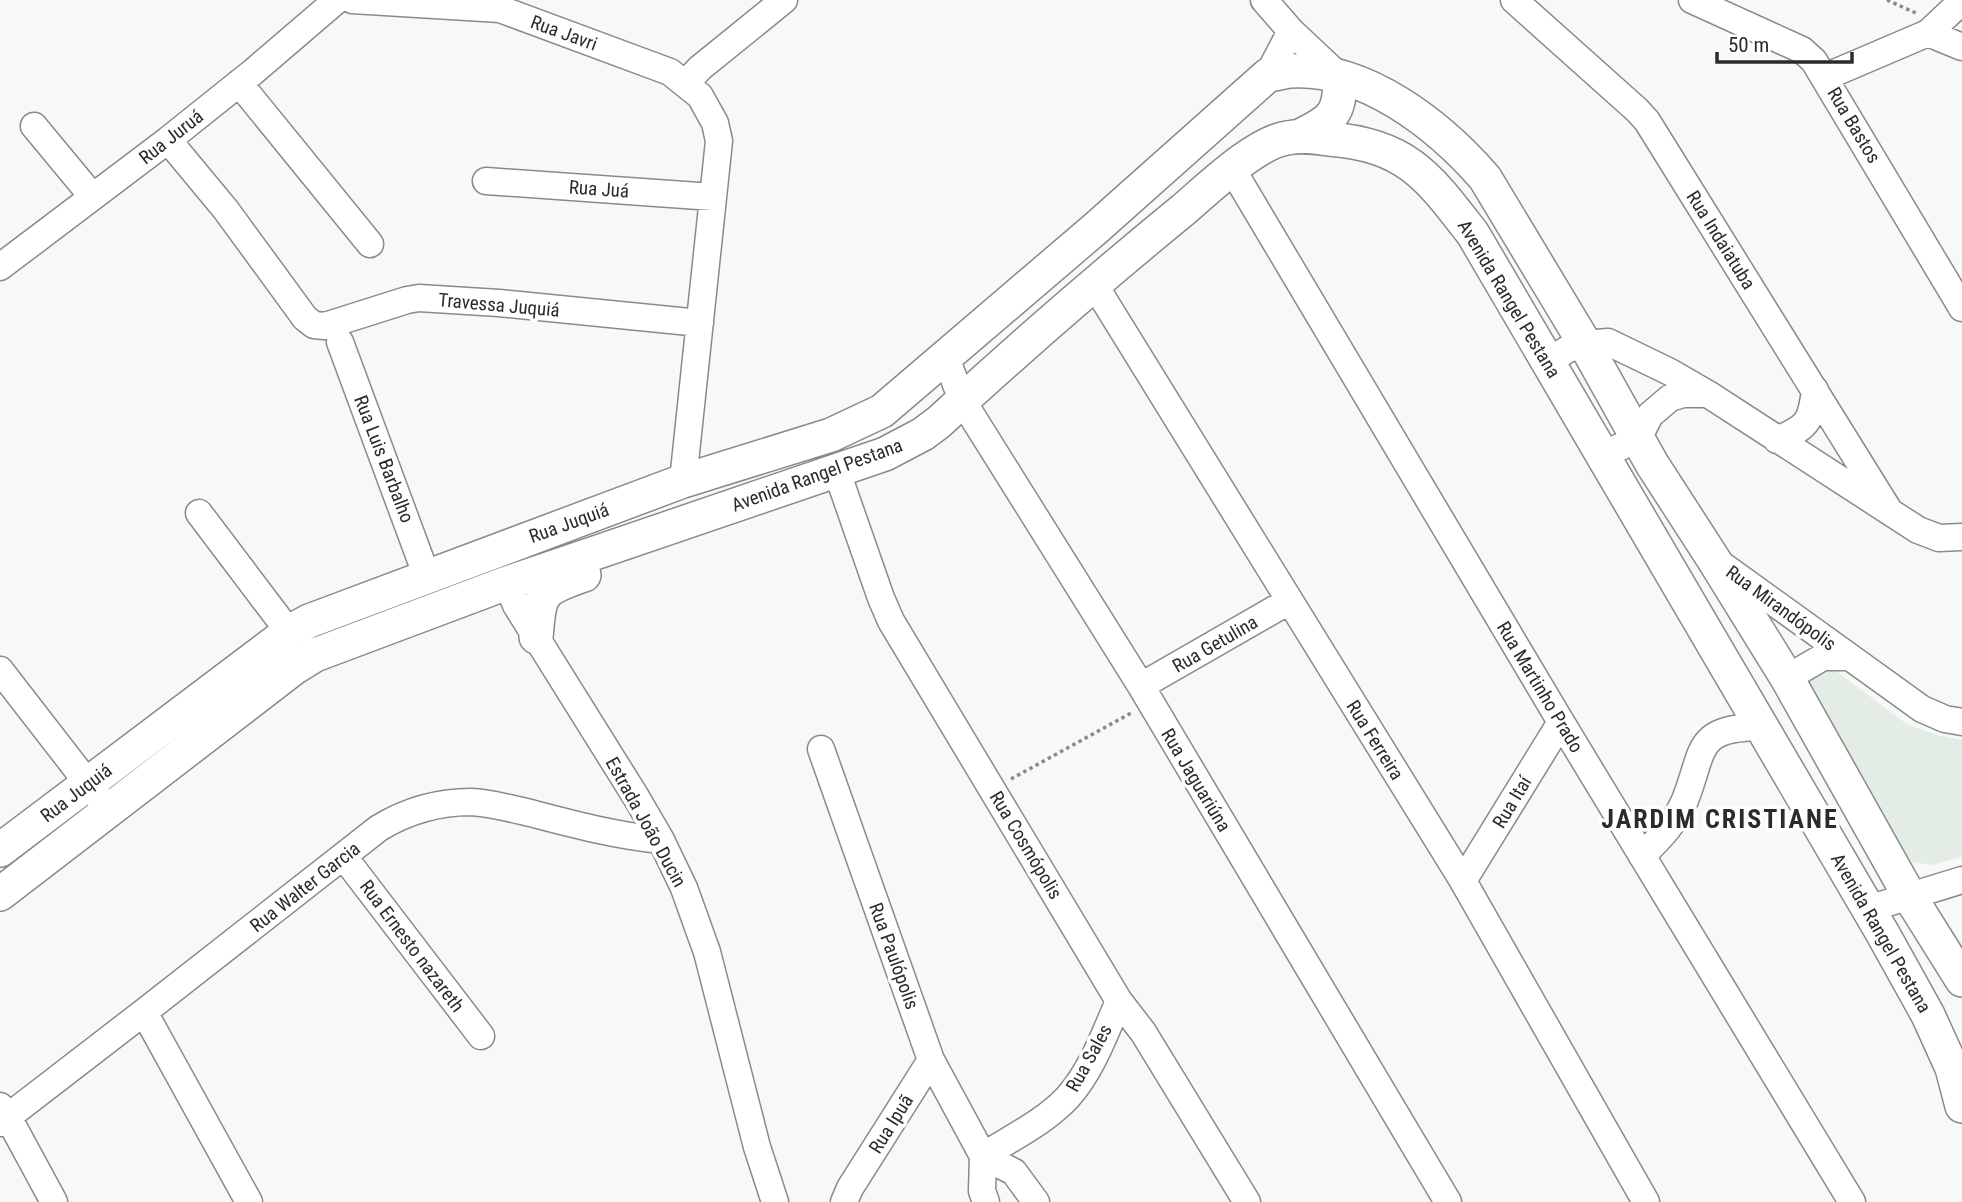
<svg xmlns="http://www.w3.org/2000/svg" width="1962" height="1202" font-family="'Roboto Condensed',sans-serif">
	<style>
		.built { fill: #e3ede5 }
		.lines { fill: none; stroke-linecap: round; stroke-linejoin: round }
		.minor-casing { stroke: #888b89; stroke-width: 29 }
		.major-casing { stroke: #888b89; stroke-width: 36 }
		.path { stroke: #898b89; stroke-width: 3.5; stroke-dasharray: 3.5 3.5; stroke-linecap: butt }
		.minor { stroke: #fff; stroke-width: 26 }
		.major { stroke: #fff; stroke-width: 33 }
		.labels { text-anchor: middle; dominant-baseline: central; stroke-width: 7; stroke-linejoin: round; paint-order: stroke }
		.street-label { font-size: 19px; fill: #2a2b2a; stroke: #fff }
		.district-label { font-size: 26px; font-weight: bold; letter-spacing: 2px; fill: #2a2b2a; stroke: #fff }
	</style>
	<rect width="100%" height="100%" fill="#f6f9f6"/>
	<path class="built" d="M1829 669 1836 671 1908 725 1937 735 1962 740V857L1931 865 1913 862 1906 857 1808 682 1811 676Z"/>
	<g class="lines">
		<g class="minor-casing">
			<path id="minor" d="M352 0 500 9 670 72 700 96 715 123 719 141 683 481
				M1264 0 1291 31 1340 77
				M1514 0 1637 110 1647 121 1890 512
				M1692 0 1802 50 1814 61 1962 308
				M1928 33 1962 47
				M1268 75 1291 31
				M1825 77 1928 33 1962 1
				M239 83 370 244
				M685 84 700 68 784 0
				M34 126 92 196
				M168 140 226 210 305 318 314 325 325 326 407 300 419 298 499 303 700 323
				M1232 169 1561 722 1852 1202
				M486 181 713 197
				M0 267 168 140 253 72 337 0
				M1094 284 1463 881 1646 1202
				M340 342 427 577
				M946 358 962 400 1141 686 1448 1202
				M1548 364 1557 356 1568 349 1585 344 1608 342 1670 372 1708 394 1918 530 1939 538 1962 537
				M1777 440C1807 427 1811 423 1815 390
				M1602 455 1638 439 1650 415 1670 398 1683 394H1708
				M837 472 881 598 891 621 1119 1001 1143 1032 1247 1202
				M199 513 289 632
				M1722 565 1922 709 1945 719 1962 722
				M507 583 516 605 636 797 661 840 684 888 707 952 757 1147 775 1202
				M0 670 100 799
				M1787 678 1823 657H1848
				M1141 686 1289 601
				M821 749 931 1060 983 1156
				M1642 856C1659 839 1676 822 1685 800 1705 750 1694 728 1760 727
				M344 857 481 1036
				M1463 881 1561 722
				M1868 909 1962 880
				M144 1012 249 1202
				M0 1106 8 1117 54 1202
				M0 1123 144 1012 379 828C407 811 437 802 471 802 492 803 513 809 534 814 576 825 618 836 661 840
				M983 1156C1011 1138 1045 1122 1068 1097 1092 1070 1105 1033 1119 1001
				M983 1156 1014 1172 1036 1202
				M983 1156 982 1191 986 1202
				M844 1202 850 1188 931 1060"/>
		</g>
		<g class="major-casing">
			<path id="major" d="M1300 136C1333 120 1340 114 1340 77
				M536 637C540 592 540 590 584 575
				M0 850 289 632 309 621 683 481 831 435 882 411 1095 229 1268 75C1275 74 1283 72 1290 71 1364 66 1439 125 1485 178L1585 344 1652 464 1714 560 1787 678 1910 897 1962 980
				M0 894 294 668 315 655 507 583 885 454 923 434 939 422C1018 349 1100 278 1183 210 1209 188 1255 143 1287 138 1301 135 1315 137 1329 139 1407 145 1429 177 1473 234L1883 934 1928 1015 1952 1068 1962 1106"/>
		</g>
		<path class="path" d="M1887 0 1918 14
			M1011 779 1133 712"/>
		<use href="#minor" class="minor"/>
		<use href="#major" class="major"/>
	</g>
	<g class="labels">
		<g class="street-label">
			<text transform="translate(564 33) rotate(20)">Rua Javri</text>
			<text transform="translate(1854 125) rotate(59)">Rua Bastos</text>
			<text transform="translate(171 137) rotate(-38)">Rua Juruá</text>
			<text transform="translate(599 189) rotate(4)">Rua Juá</text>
			<text transform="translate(1721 240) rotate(58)">Rua Indaiatuba</text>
			<text transform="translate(1509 299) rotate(59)">Avenida Rangel Pestana</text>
			<text transform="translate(499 305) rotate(5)">Travessa Juquiá</text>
			<text transform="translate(384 459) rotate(69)">Rua Luis Barbalho</text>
			<text transform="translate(817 475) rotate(-20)">Avenida Rangel Pestana</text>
			<text transform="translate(569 523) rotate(-20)">Rua Juquiá</text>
			<text transform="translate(1781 608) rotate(36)">Rua Mirandópolis</text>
			<text transform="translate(1215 644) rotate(-30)">Rua Getulina</text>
			<text transform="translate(1540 687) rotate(59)">Rua Martinho Prado</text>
			<text transform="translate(1375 740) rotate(58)">Rua Ferreira</text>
			<text transform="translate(1196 780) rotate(59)">Rua Jaguariúna</text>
			<text transform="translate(76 793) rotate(-37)">Rua Juquiá</text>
			<text transform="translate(1512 802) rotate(-59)">Rua Itaí</text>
			<text transform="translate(646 822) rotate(61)">Estrada João Ducin</text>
			<text transform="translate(1026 845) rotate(59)">Rua Cosmópolis</text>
			<text transform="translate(305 887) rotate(-38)">Rua Walter Garcia</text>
			<text transform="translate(1881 933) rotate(60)">Avenida Rangel Pestana</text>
			<text transform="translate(412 946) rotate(53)">Rua Ernesto nazareth</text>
			<text transform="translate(894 956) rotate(70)">Rua Paulópolis</text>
			<text transform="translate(1089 1058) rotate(-61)">Rua Sales</text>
			<text transform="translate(891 1124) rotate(-58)">Rua Ipuã</text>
		</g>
		<g class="district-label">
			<text x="1720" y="819">JARDIM CRISTIANE</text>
		</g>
	</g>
	<path d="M1717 52v10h135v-10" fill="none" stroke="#2a2b2a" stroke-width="3.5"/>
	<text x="1728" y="52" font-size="21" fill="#2a2b2a" stroke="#ffffff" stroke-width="5" paint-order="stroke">50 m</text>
</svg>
